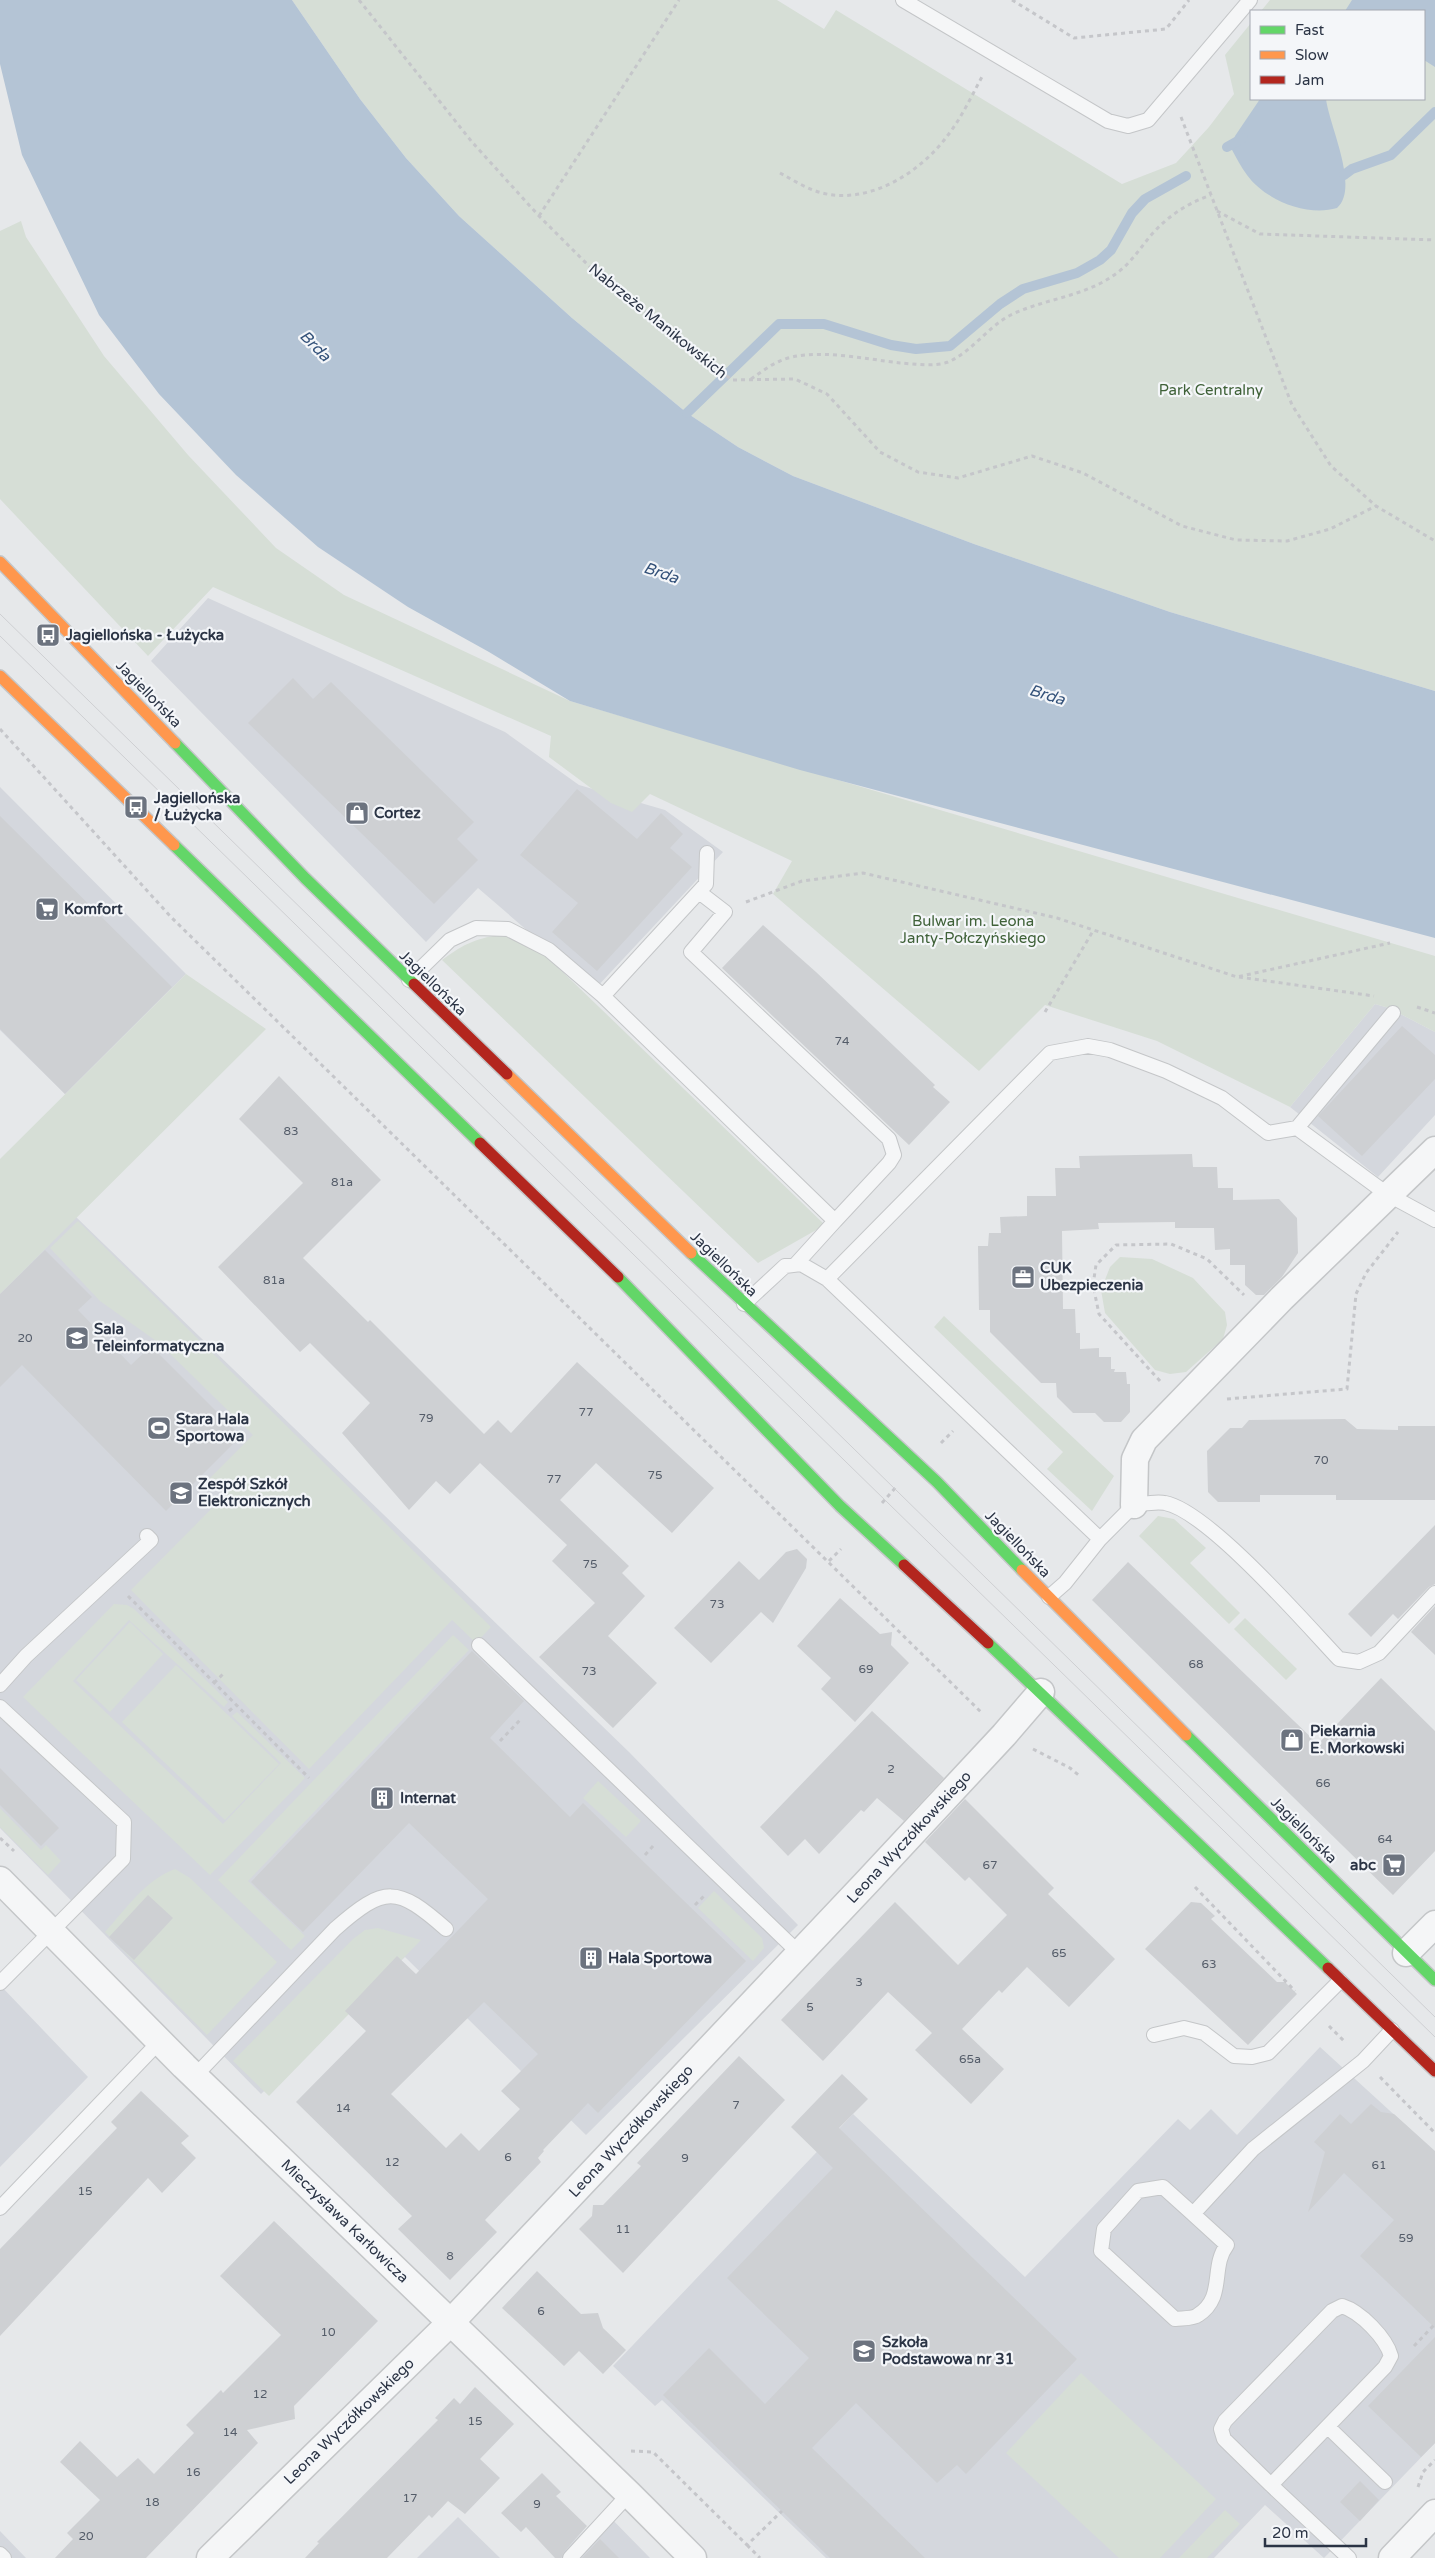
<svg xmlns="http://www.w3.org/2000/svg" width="1435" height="2558" font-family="'Varela Round',sans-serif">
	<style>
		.built { fill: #d4d7dd }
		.green { fill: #d6ded6 }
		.water { fill: #b4c4d5 }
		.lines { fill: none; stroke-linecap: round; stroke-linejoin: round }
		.stream { stroke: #b4c4d5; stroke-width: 10 }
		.building { fill: #ced0d3; fill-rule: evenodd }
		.lane-casing { stroke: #c4c6c8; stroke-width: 16 }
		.street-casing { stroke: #c4c6c8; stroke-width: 29 }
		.fast-casing { stroke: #c4c6c8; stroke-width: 14 }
		.slow-casing { stroke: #c4c6c8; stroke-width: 14 }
		.jam-casing { stroke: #c4c6c8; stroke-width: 14 }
		.path { stroke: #c5c6ca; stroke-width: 3; stroke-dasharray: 4 4; stroke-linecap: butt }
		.lane { stroke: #f5f6f7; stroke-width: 14 }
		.street { stroke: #f5f6f7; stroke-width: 26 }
		.fast { stroke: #63d668; stroke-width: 11 }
		.slow { stroke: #ff974d; stroke-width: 11 }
		.jam { stroke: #b3261e; stroke-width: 11 }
		.tram { stroke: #cecfd2; stroke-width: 1 }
		.labels { text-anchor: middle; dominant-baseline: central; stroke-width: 4.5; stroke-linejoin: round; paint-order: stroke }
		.number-label { font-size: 12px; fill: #545c69 }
		.street-label { font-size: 15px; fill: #2b3445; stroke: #f4f6f9 }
		.park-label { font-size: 15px; fill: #3f6138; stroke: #f4f6f9 }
		.poi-label { font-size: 15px; font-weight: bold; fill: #2b3445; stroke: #f4f6f9; text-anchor: start }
		.water-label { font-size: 16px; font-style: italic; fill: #34527a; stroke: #f4f6f9 }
	</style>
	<rect width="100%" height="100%" fill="#e6e8ea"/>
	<path class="built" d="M208 598 505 732 579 785 665 810 723 852 595 989 478 888 426 942 151 661Z
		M0 787 186 974 65 1094 0 1030Z
		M1375 1004 1389 1008 1435 1032V1115L1378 1177 1290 1107Z
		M76 1217 629 1752 798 1925 586 2135 405 1957 261 2094 0 1828V1294Z
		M0 1985 88 2077 0 2167Z
		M1320 2047 1435 2152V2443L1324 2558 1265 2505 1214 2558H826L662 2400 655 2406 613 2366 853 2114 1025 2277 1178 2119 1190 2130 1211 2109 1237 2135Z
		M604 2511 650 2558H557Z
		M458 2517 500 2558H417Z
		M0 2531 26 2558H0Z"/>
	<path class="green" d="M292 0H777L824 29 836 10 1122 184 1176 163 1209 127 1234 94 1225 55 1251 23V99H1424V11H1261L1270 0H1435V691L1170 612 974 544 793 476 738 447 687 413 572 318 459 216 406 158 360 99Z
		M21 221 26 237 104 356 188 455 276 548 344 595 570 701 1435 956V1032L1389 1008 1375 1004 1290 1107 1157 1041 1045 1005 979 1071 773 894 792 861 650 794 632 812 611 803 549 757 551 736 213 587 148 656 0 499V231Z
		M505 934 542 952 825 1225 758 1263 442 960C465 943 477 938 505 934Z
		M186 974 266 1029 0 1294V1159Z
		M78 1221 491 1627 476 1643 452 1620 309 1769 131 1590 225 1495 209 1479 253 1435 159 1343 100 1301 50 1248Z
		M1120 1257 1152 1259 1193 1278 1225 1312 1227 1325 1223 1339 1186 1372 1170 1374 1155 1370 1105 1313 1101 1290 1110 1267Z
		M944 1316 1114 1476 1092 1511 1047 1469 1063 1452 934 1327Z
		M1158 1516 1174 1519 1206 1548 1190 1563 1240 1613 1229 1624 1139 1536Z
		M114 1604 127 1605 134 1609 228 1702 224 1707 129 1620 73 1681 223 1824 281 1763 232 1716 237 1712 305 1778 210 1875 23 1697Z
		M1245 1618 1297 1669 1286 1680 1234 1629Z
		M130 1622 163 1654 110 1712 76 1680Z
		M453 1635 469 1650 248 1881 305 1936 291 1950 218 1880Z
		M176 1665 279 1764 225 1820 122 1722Z
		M598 1781 641 1821 626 1837 583 1798Z
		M0 1808 41 1850 46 1845 61 1861 48 1875 0 1827Z
		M175 1869 190 1878 277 1962 207 2035 105 1932C126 1909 145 1880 175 1869Z
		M714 1891 762 1938 764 1948 753 1961 698 1908Z
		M378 1928 421 1940 269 2096 233 2061 353 1939 365 1930Z
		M1081 2373 1216 2499 1160 2558H1119L1006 2453Z
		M1225 2510 1240 2524 1207 2558H1179Z"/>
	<path class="water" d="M0 0H292L360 99 406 158 459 216 572 318 687 413 738 447 793 476 974 544 1170 612 1435 691V938L800 770 570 701 489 652 408 607 318 547 236 475 159 394 99 315 22 155 0 64Z
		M1352 0H1435V67L1424 60V11H1345Z
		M1260 99H1326C1329 125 1360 188 1337 208 1307 217 1265 200 1247 175 1241 167 1236 157 1231 148L1235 136Z"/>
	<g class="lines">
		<path class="stream" d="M1227 147 1243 138
			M1344 175 1352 169 1391 155 1435 112
			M687 413 779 324H824L891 345 916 349 950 346 1000 304 1023 289 1077 273 1100 260 1111 250 1132 213 1145 199 1186 176"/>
	</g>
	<path class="building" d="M293 678 313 699 331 682 474 822 457 839 478 860 434 904 248 723Z
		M577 789 637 839 661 813 683 834 670 848 692 867 597 971 552 932 578 903 520 855Z
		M0 816 172 987 65 1094 0 1029Z
		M763 925 816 972 935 1085 933 1087 950 1102 909 1145 722 968Z
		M1402 1026 1435 1055V1079L1362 1156 1318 1116Z
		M279 1076 381 1180 303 1258 368 1322 370 1320 484 1434 498 1420 511 1433 577 1362 714 1488 672 1533 596 1463 560 1500 629 1566 622 1573 645 1596 608 1636 657 1683 613 1728 539 1657 595 1603 552 1561 567 1545 480 1463 450 1494 436 1481 409 1510 342 1433 370 1403 310 1343 300 1352 218 1267 303 1183 239 1119Z
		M1192 1154 1193 1167H1217L1218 1188H1233V1200L1279 1199 1297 1218 1298 1253 1282 1277 1264 1295H1256L1245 1285V1265H1230V1249L1215 1250 1214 1228H1175V1222L1098 1223 1099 1229 1062 1231 1063 1309H1075L1076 1333H1080V1349L1099 1348V1357H1111V1369H1115L1114 1372H1126L1127 1384H1130V1412L1121 1422H1104L1095 1413H1073L1057 1397 1056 1383H1041L990 1332V1310H979L978 1246H988L989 1233H1001L1000 1217 1027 1216V1196H1056L1055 1168H1080L1079 1156Z
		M45 1250 92 1297 78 1310 131 1365 151 1346 241 1436 166 1511 22 1365 0 1387V1294Z
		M1345 1419 1357 1429 1398 1430V1426H1435V1500H1336V1495H1260V1502H1218L1208 1492 1207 1451 1230 1428H1242L1249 1420Z
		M1435 1525V1584L1429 1587 1398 1619 1393 1614 1371 1637 1348 1614Z
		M797 1549 807 1559 806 1568 773 1623 761 1612 711 1663 674 1628 739 1561 759 1580 786 1552Z
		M1128 1562 1318 1744 1381 1678 1435 1731V1851L1393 1895 1092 1600Z
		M840 1598 880 1634 892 1632 891 1645 909 1663 855 1722 821 1689 831 1678 797 1646Z
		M1435 1606V1655L1411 1632Z
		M472 1651 524 1701 490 1738 570 1817 583 1803 746 1961 598 2113 588 2103 543 2150 544 2151 538 2158 541 2162 485 2220 497 2232 450 2280 398 2229 412 2216 296 2102 366 2031 345 2011 397 1956 416 1974 488 1899 409 1823 303 1932 251 1882ZM484 2002 538 2054 501 2091 520 2109 479 2151 461 2133 446 2148 391 2094Z
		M872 1711 944 1778 904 1821 877 1798 864 1812 861 1810 819 1854 805 1839 788 1856 760 1827Z
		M0 1768 59 1828 41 1846 0 1805Z
		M965 1799 1054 1888 1048 1894 1115 1959 1069 2007 1027 1967 1002 1993 999 1990 962 2029 1004 2069 971 2104 915 2050 932 2033 888 1992 823 2061 781 2020 895 1902 958 1965 1007 1915 969 1877 965 1881 925 1842Z
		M148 1895 173 1918 134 1960 109 1937Z
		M1191 1902 1201 1903 1215 1916 1211 1919 1277 1982H1285L1297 1994 1248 2045 1145 1949Z
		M739 2056 785 2100 623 2273 579 2229 592 2216 593 2205H603L641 2166 637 2163Z
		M842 2074 868 2099 839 2128 1077 2359 966 2474 957 2465 937 2483 856 2403 812 2448 925 2558H830L663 2395 709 2348 765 2404 809 2358 727 2278 833 2168 791 2127Z
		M141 2091 189 2136 181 2143 196 2158 162 2193 148 2178 0 2336V2249L117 2128 111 2122Z
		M1371 2104 1381 2112 1394 2114 1435 2151V2328L1360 2256 1394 2220 1344 2173 1308 2212 1325 2152 1314 2142 1340 2114 1351 2124Z
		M274 2221 378 2321 294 2406 295 2419 247 2430 258 2443 146 2558H55L73 2539 67 2533 100 2500 60 2462 80 2441 117 2477 138 2458 154 2474 194 2433 186 2425 221 2390 223 2393 281 2335 220 2276Z
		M537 2271 581 2314 598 2313 603 2328 626 2350 603 2374 579 2351 564 2366 502 2308Z
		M1435 2337V2443L1421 2457 1368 2406Z
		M475 2387 514 2424 480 2459 500 2478 465 2514 448 2501 432 2518 429 2515 387 2558H305L319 2543 317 2542 438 2420 435 2418 454 2398 460 2404Z
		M542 2473 561 2492 556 2496 587 2526 564 2552 561 2558H555L526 2527 521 2532 501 2513Z
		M1360 2481 1379 2500 1360 2521 1340 2502Z
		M600 2539 619 2558H582Z"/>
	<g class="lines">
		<g class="lane-casing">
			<path id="lane" d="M903 0 1108 121 1128 126 1148 120 1250 0
				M699 892 725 912 691 952 889 1139 894 1155 889 1163 835 1221
				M409 980 450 940 476 928 508 929 549 950 603 996 835 1221 796 1264
				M603 996 706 884 707 853
				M1297 1128 1393 1013
				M827 1279 1050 1053 1088 1046 1110 1050 1166 1071 1222 1098 1268 1133 1297 1128 1387 1194 1435 1220
				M744 1304 785 1266 801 1264 827 1279 1100 1539
				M1049 1597 1065 1583 1100 1539 1134 1505C1143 1504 1156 1501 1165 1503 1208 1511 1306 1624 1339 1659L1359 1662 1379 1653 1435 1593
				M479 1645 799 1953
				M0 1685 26 1656 151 1540 147 1536
				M0 1707 124 1822 123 1859 0 1983
				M1154 2035 1184 2028 1204 2033 1234 2056 1252 2057 1268 2053 1340 1981
				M195 2076 335 1929C385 1885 397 1886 446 1929
				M0 2208 160 2041
				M1193 2214 1227 2245C1210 2267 1226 2297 1198 2315 1193 2319 1182 2318 1175 2319L1101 2251 1104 2229 1138 2191 1163 2187 1193 2214 1253 2149 1363 2061 1392 2030
				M1328 2427 1385 2482
				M1271 2485 1224 2439 1221 2429 1225 2421 1332 2311 1342 2306C1361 2312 1386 2338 1391 2356L1385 2367 1271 2485 1349 2558
				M0 2554 4 2558
				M570 2558 629 2494"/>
		</g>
		<g class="street-casing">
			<path id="street" d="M1134 1505 1135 1459 1144 1440 1282 1298 1435 1150
				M0 1880 184 2066 629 2494 693 2558
				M1406 1953 1435 1924
				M210 2558 450 2323 867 1882 1004 1735 1041 1692
				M1392 2558 1435 2513"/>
		</g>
		<g class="fast-casing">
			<path id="fast" d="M175 743 305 878 414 984
				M174 845 480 1143
				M691 1253 937 1482 1022 1570
				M618 1277 840 1506 904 1565
				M988 1643 1328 1968
				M1186 1735 1435 1980"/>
		</g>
		<g class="slow-casing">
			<path id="slow" d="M0 562 175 743
				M0 676 174 845
				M507 1074 691 1253
				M1022 1570 1186 1735"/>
		</g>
		<g class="jam-casing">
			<path id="jam" d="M414 984 507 1074
				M480 1143 618 1277
				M904 1565 988 1643
				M1328 1968 1435 2071"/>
		</g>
		<path class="path" d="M359 0 472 142 539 216 598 275 732 380 795 379 827 394 880 452 918 472 958 478 1032 456 1083 473 1182 526 1236 540 1287 541 1330 529 1376 506
			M1012 0 1074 38 1166 29 1189 0
			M1181 117 1292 405 1331 466 1376 506 1435 541
			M780 173C793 180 807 189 822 193 870 205 921 172 948 135 962 117 972 95 983 75
			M1217 211 1260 234 1435 240
			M539 216 679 0
			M751 379C760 373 770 365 780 361 811 347 866 359 900 363 915 364 934 367 948 362 974 351 989 324 1015 313 1049 298 1086 296 1117 273 1132 262 1140 248 1152 234 1168 216 1188 203 1211 195
			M0 729 171 917 983 1714
			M746 902 802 881 863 873 1057 918 1237 977 1390 943
			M1239 977 1374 996
			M1417 1007 1435 1013
			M1045 1012 1093 931
			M1160 1381 1099 1314 1093 1285 1096 1265 1116 1245 1171 1244 1207 1259 1244 1295
			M1227 1399 1347 1389 1356 1294 1366 1273 1398 1232
			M941 1443 953 1431
			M882 1503 896 1487
			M829 1561 841 1549
			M128 1596 309 1778
			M214 1683 224 1673
			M229 1711 236 1705
			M500 1741 521 1719
			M1033 1749 1070 1768 1081 1777
			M0 1838 14 1851
			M645 1855 654 1845
			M1195 1887 1295 1991
			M695 1905 705 1895
			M1329 2026 1346 2043
			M1380 2077 1435 2133
			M1414 2346 1435 2324
			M631 2451 653 2452 747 2545 782 2511
			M1418 2487 1423 2472 1435 2460
			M747 2545 760 2558"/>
		<use href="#lane" class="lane"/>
		<use href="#street" class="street"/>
		<use href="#fast" class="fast"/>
		<use href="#slow" class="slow"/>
		<use href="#jam" class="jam"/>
		<path class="tram" d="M0 614 1435 2017
			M0 636 1435 2037"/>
	</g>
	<defs>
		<g id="bus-square" transform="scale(1.25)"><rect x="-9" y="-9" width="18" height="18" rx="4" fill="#6c737f" stroke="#f4f6f9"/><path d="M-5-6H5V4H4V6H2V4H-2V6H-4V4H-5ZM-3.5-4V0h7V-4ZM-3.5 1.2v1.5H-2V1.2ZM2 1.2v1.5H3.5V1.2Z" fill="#fff"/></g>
		<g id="shop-square" transform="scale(1.25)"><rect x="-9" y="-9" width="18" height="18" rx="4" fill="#6c737f" stroke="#f4f6f9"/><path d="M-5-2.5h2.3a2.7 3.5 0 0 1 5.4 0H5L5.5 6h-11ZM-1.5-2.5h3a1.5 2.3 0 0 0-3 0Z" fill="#fff"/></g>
		<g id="supermarket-square" transform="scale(1.25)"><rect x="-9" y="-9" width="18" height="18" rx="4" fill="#6c737f" stroke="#f4f6f9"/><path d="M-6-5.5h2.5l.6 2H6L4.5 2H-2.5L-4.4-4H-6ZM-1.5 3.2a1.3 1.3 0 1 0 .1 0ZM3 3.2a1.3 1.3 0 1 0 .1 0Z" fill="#fff"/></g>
		<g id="office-square" transform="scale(1.25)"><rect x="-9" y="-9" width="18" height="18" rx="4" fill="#6c737f" stroke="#f4f6f9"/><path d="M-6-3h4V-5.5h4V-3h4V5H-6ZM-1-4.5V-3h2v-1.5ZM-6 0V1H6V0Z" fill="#fff"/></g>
		<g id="school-square" transform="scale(1.25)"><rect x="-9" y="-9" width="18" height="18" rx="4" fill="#6c737f" stroke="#f4f6f9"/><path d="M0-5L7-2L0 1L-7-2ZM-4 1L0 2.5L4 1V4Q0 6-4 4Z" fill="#fff"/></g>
		<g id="stadium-square" transform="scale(1.25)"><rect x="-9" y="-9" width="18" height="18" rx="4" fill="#6c737f" stroke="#f4f6f9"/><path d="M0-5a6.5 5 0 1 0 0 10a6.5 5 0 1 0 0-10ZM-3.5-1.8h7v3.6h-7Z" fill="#fff"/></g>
		<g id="building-square" transform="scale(1.25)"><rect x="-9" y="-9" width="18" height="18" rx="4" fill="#6c737f" stroke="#f4f6f9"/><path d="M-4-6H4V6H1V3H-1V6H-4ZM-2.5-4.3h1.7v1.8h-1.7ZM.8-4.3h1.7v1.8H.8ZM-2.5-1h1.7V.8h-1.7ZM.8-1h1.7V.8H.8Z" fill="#fff"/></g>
	</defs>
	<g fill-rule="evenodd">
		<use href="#bus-square" x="48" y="635"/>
		<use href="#bus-square" x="136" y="807"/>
		<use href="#shop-square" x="357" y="813"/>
		<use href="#supermarket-square" x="47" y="909"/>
		<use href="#office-square" x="1023" y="1277"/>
		<use href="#school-square" x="77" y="1338"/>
		<use href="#stadium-square" x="159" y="1428"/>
		<use href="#school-square" x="181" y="1493"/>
		<use href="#shop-square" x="1292" y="1740"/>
		<use href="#building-square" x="382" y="1798"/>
		<use href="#supermarket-square" x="1394" y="1865"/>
		<use href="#building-square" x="591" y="1958"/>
		<use href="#school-square" x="864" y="2351"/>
	</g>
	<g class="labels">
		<g class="number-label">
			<text x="842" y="1041">74</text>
			<text x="291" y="1131">83</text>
			<text x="342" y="1182">81a</text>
			<text x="274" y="1280">81a</text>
			<text x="25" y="1338">20</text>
			<text x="586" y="1412">77</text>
			<text x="426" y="1418">79</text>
			<text x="1321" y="1460">70</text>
			<text x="655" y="1475">75</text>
			<text x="554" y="1479">77</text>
			<text x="590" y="1564">75</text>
			<text x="717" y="1604">73</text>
			<text x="1196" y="1664">68</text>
			<text x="866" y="1669">69</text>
			<text x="589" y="1671">73</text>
			<text x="891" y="1769">2</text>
			<text x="1323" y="1783">66</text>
			<text x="1385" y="1839">64</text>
			<text x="990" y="1865">67</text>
			<text x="1059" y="1953">65</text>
			<text x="1209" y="1964">63</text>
			<text x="859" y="1982">3</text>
			<text x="810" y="2007">5</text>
			<text x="970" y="2059">65a</text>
			<text x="736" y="2105">7</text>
			<text x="343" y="2108">14</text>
			<text x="508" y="2157">6</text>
			<text x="685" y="2158">9</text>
			<text x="392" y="2162">12</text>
			<text x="1379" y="2165">61</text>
			<text x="85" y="2191">15</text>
			<text x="623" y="2229">11</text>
			<text x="1406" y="2238">59</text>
			<text x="450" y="2256">8</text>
			<text x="541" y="2311">6</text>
			<text x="328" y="2332">10</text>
			<text x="260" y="2394">12</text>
			<text x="475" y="2421">15</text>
			<text x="230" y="2432">14</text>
			<text x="193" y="2472">16</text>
			<text x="410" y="2498">17</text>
			<text x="152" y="2502">18</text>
			<text x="537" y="2504">9</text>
			<text x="86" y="2536">20</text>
		</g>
		<g class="street-label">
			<text transform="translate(658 321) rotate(39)">Nabrzeże Manikowskich</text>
			<text transform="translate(149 694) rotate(46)">Jagiellońska</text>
			<text transform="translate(433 983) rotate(44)">Jagiellońska</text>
			<text transform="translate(724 1264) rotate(44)">Jagiellońska</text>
			<text transform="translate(1018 1544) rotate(46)">Jagiellońska</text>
			<text transform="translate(1304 1830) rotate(45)">Jagiellońska</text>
			<text transform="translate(909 1837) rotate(-47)">Leona Wyczółkowskiego</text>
			<text transform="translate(631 2131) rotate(-47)">Leona Wyczółkowskiego</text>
			<text transform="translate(345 2221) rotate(44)">Mieczysława Karłowicza</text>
			<text transform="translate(349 2421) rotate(-44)">Leona Wyczółkowskiego</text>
		</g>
		<g class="park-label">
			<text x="1211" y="390">Park Centralny</text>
			<text x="973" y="921">Bulwar im. Leona<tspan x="973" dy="17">Janty-Połczyńskiego</tspan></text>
		</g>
		<g class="poi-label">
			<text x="66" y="635">Jagiellońska - Łużycka</text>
			<text x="154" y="798">Jagiellońska<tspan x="154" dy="17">/ Łużycka</tspan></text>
			<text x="374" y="813">Cortez</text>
			<text x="64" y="909">Komfort</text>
			<text x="1040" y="1268">CUK<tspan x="1040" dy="17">Ubezpieczenia</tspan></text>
			<text x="94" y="1329">Sala<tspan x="94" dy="17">Teleinformatyczna</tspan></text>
			<text x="176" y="1419">Stara Hala<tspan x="176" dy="17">Sportowa</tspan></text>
			<text x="198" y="1484">Zespół Szkół<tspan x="198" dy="17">Elektronicznych</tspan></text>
			<text x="1310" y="1731">Piekarnia<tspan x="1310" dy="17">E. Morkowski</tspan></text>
			<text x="400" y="1798">Internat</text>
			<text x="1376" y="1865" text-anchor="end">abc</text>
			<text x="608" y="1958">Hala Sportowa</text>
			<text x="882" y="2342">Szkoła<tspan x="882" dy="17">Podstawowa nr 31</tspan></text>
		</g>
		<g class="water-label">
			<text transform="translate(315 346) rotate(45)">Brda</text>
			<text transform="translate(661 573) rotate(19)">Brda</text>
			<text transform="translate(1047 695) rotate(17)">Brda</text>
		</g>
	</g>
	<rect x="1250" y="10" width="175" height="90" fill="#f4f6f9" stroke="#a4a8b1"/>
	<rect x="1260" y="26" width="25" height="8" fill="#63d668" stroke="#a4a8b1"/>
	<text x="1295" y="35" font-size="15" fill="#2b3445">Fast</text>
	<rect x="1260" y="51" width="25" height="8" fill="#ff974d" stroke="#a4a8b1"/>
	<text x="1295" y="60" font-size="15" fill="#2b3445">Slow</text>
	<rect x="1260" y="76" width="25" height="8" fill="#b3261e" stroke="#a4a8b1"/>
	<text x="1295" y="85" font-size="15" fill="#2b3445">Jam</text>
	<path d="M1265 2538v8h101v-8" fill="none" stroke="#2b3445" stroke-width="2.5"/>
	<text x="1272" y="2538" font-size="15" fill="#2b3445" stroke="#f4f6f9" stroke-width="4" paint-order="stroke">20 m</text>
</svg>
